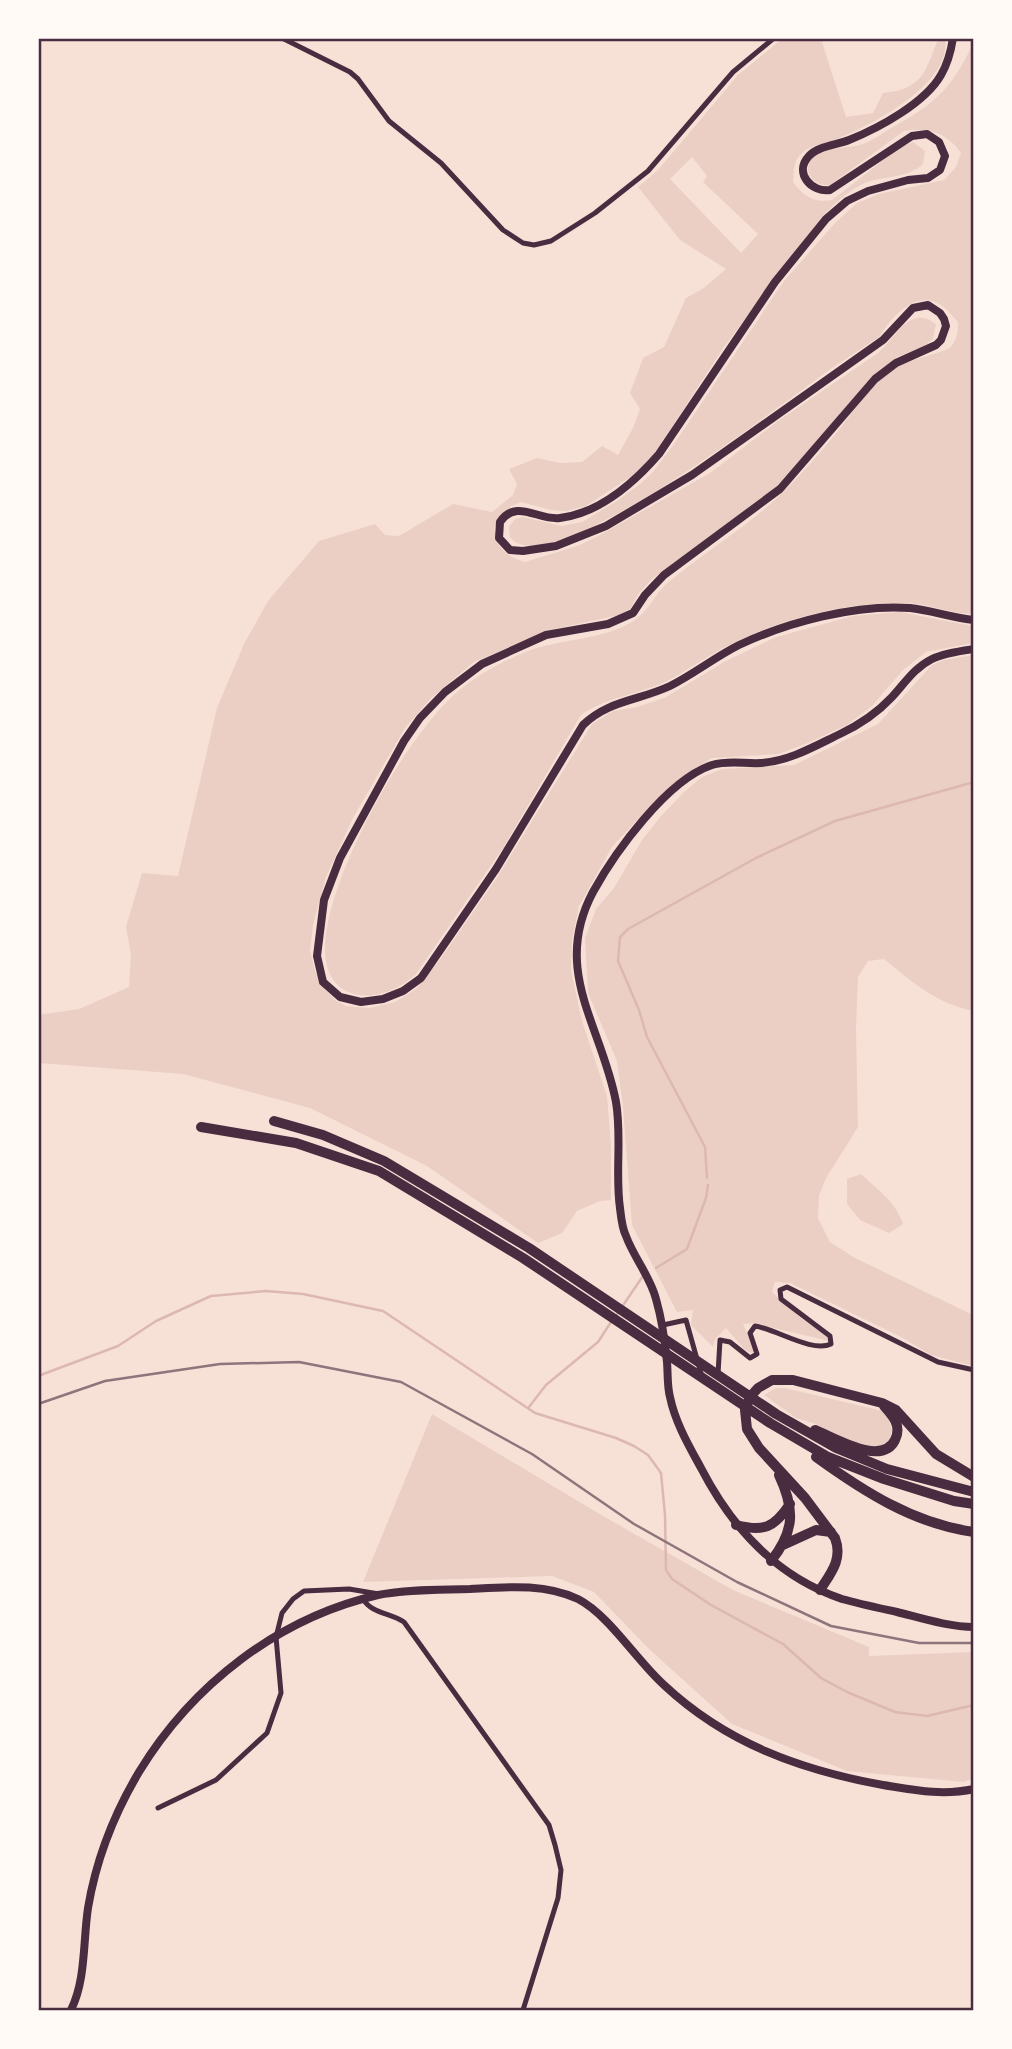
<svg xmlns="http://www.w3.org/2000/svg" width="1012" height="2049" font-family="'Golos Text',sans-serif">
	<style>
		.green { fill: #ebcfc5; fill-rule: evenodd }
		.lines { fill: none; stroke-linecap: round; stroke-linejoin: round }
		.stream { stroke: #dcb8b0; stroke-width: 2.5 }
		.minor { stroke: #4a2c40; stroke-width: 5 }
		.secondary { stroke: #4a2c40; stroke-width: 8 }
		.trunk { stroke: #4a2c40; stroke-width: 10 }
		.rail { stroke: #8f747c; stroke-width: 2.5 }
		.neatline { fill: none; stroke: #4a2c40; stroke-width: 2.5 }
	</style>
	<rect width="100%" height="100%" fill="#f7e1d7"/>
	<path class="green" d="M782 39H821L846 117 873 113 883 93C923 89 925 72 938 39H945C952 84 872 125 837 139 826 144 811 144 802 153 793 161 794 171 793 182 805 197 813 203 832 200L899 148 913 142 925 151 923 164C909 178 883 176 865 183 849 190 833 205 821 218L724 347 652 457 638 472 586 506 566 511 551 510 521 502 511 506 494 528C497 549 506 556 525 562L580 545 600 535 710 473 778 421 878 353C897 337 909 304 936 324L933 339 924 346 897 357 877 372 776 487 652 579 639 593 630 609 619 615 550 630 474 662 431 698 405 728 353 818 326 877 313 925 310 951 315 971 324 989 335 1000 346 1006 369 1008 395 1002 416 989 439 961 496 879 592 724 613 711 637 707 666 697 724 662 776 637 853 616 900 612 973 626V643L926 652 903 670 872 706 847 725 808 743 779 754 712 758 687 773 651 805 612 847 579 906 572 940 571 971 582 1021 607 1096 611 1146V1200L600 1201 577 1211 562 1233 538 1243 427 1166 310 1108 183 1074 39 1063 38 1015 79 1009 129 987 131 955 126 927 142 873 178 876 217 708 244 644 268 601 319 541 375 524 385 535 399 536 453 504 492 512 513 495 517 484 509 469 537 458 560 463 582 462 602 446 618 455 633 428 640 409 630 393 643 358 664 347 686 298 704 288 726 269 680 240 638 187 658 170 738 75ZM692 157 707 176 703 182 758 234 741 253 670 179Z
		M973 44V614C950 614 928 603 905 603 846 602 782 618 729 645 707 656 687 671 665 682 636 695 607 697 581 715L503 848 416 974C383 1006 325 1006 325 949 325 880 404 739 455 694 475 676 499 663 523 653 560 637 614 641 642 614 651 605 656 594 665 585 701 554 743 530 778 497 800 476 819 454 838 431 856 409 874 378 900 366 915 358 934 355 950 348 957 340 958 332 958 322 953 317 948 310 942 306 916 288 892 317 879 337 858 351 837 364 817 379 779 406 546 587 510 537L509 527 515 519 523 517 562 526 582 522 617 501 640 484 653 472 674 444 784 281 835 223 857 203 879 194 944 180 956 167 961 153C947 133 928 127 904 131L830 185C815 187 800 171 813 158 823 148 847 148 860 145 871 142 882 133 893 127 936 103 951 89 973 44Z
		M973 655V1011C936 1003 913 983 884 959L868 961 858 977 856 1029 858 1127 826 1178 819 1196 818 1218 830 1242 855 1258 973 1315V1366L931 1355 903 1338 790 1283 775 1282 772 1292 801 1318 829 1337V1341L753 1323 743 1324 755 1351 751 1353 744 1349 726 1328 715 1339 713 1347 691 1325 693 1310 677 1312 632 1225 623 1107 617 1061 588 993 585 938 596 909 614 888 642 840 661 816 684 792 702 777 722 769 794 765 878 724 932 665 944 660Z
		M861 1174C878 1190 896 1202 903 1224L889 1233 860 1220 847 1204V1179Z
		M776 1388H785L883 1411 888 1418 892 1430 890 1438 885 1446 879 1449 857 1444 813 1423 796 1418 764 1395Z
		M432 1414 603 1516 733 1590 869 1647V1656L973 1652V1778L964 1782 847 1771 732 1724 649 1649 594 1592 552 1576 363 1582Z"/>
	<g class="lines">
		<path class="stream" d="M707 1178 705 1147 647 1037 639 1010 618 961 620 937 628 929 756 858 835 821 974 782
			M656 1268 687 1249 706 1198 708 1185
			M615 1317 643 1276
			M38 1376 118 1346 156 1321 211 1296 266 1291 303 1294 383 1311 535 1413 616 1438 634 1446 648 1455 661 1473 665 1515 666 1570 672 1579 711 1605 783 1644 821 1678 847 1692 895 1712 927 1716 974 1705
			M529 1407 546 1385 598 1342 611 1322"/>
		<path class="minor" d="M282 38 350 72 358 79 389 121 441 163 503 230 523 243 534 245 551 241 595 213 648 171 733 72 774 38
			M663 1325 686 1320 702 1377
			M718 1374 720 1340 730 1342 750 1358 757 1354 750 1333 755 1326C776 1329 812 1353 831 1344L830 1336 781 1299 780 1290 787 1287 938 1362 974 1370
			M363 1599C371 1613 390 1613 404 1622L549 1825 555 1845 561 1870 558 1898 523 2010
			M158 1808 216 1780 267 1733 281 1693 276 1637 282 1613 293 1599 304 1591 349 1589 379 1594"/>
		<path class="secondary" d="M953 38C951 51 948 63 941 75 925 103 879 128 849 140 837 145 818 146 809 156 793 173 812 193 830 190L912 136 927 134 939 142 945 156 940 170 928 178 908 180 868 191 847 201 826 219 775 282 659 454C633 484 600 513 560 518 539 521 516 498 500 522L499 538 510 550 523 551 556 546 606 526 692 475 883 340 913 308 928 305 940 313 944 319 946 326 941 340 936 345 896 363 875 379 780 489 664 575 645 595 633 613 608 624 546 635 482 664 445 692 420 718 404 741 340 858 324 900 317 956 323 982 340 997 361 1002 383 999 403 991 421 978 496 869 583 725C609 700 638 701 670 686 694 674 715 657 739 645 788 622 856 604 910 608 930 610 953 618 974 620
			M974 649C960 651 944 653 932 659 914 668 905 683 892 697 878 712 859 725 840 734 815 746 790 761 761 763 744 764 729 760 712 765 667 780 615 852 593 892 551 971 602 1026 616 1102 622 1137 615 1174 620 1208 621 1217 622 1228 626 1236 634 1258 650 1276 656 1299 662 1320 665 1341 667 1362 668 1373 667 1386 670 1397 675 1422 689 1446 701 1468 732 1528 777 1577 842 1599 860 1604 879 1608 897 1612 921 1618 949 1627 974 1627
			M71 2010C86 1980 83 1941 88 1908 96 1860 114 1814 139 1772 192 1685 278 1618 378 1595 408 1589 440 1590 470 1589 506 1587 544 1583 578 1599 609 1615 637 1661 664 1685 726 1743 800 1770 883 1785 914 1790 942 1796 974 1789"/>
		<path class="trunk" d="M274 1121 323 1135 384 1161 529 1248 776 1414 836 1448 887 1469 974 1492
			M201 1127 296 1143 379 1171 523 1258 770 1423 828 1457 884 1479 954 1501 974 1504
			M815 1430C835 1438 882 1467 895 1440 902 1426 893 1416 884 1406
			M816 1457C863 1491 914 1524 974 1532
			M736 1525C764 1532 774 1528 790 1504
			M783 1545 816 1530 831 1532
			M771 1561C795 1531 795 1509 779 1475
			M820 1590C831 1573 843 1559 835 1538L805 1498 759 1448 747 1429 745 1410 750 1397 758 1388 772 1380H793L882 1403 896 1410 936 1454 974 1477"/>
		<path class="rail" d="M38 1404 105 1381 220 1364 299 1362 401 1382 532 1454 634 1524 737 1582 831 1626 919 1643H974"/>
	</g>
	<rect width="1012" height="2049" fill="none" stroke="#fffaf5" stroke-width="80"/>
	<rect x="40" y="40" width="932" height="1969" class="neatline"/>
</svg>
